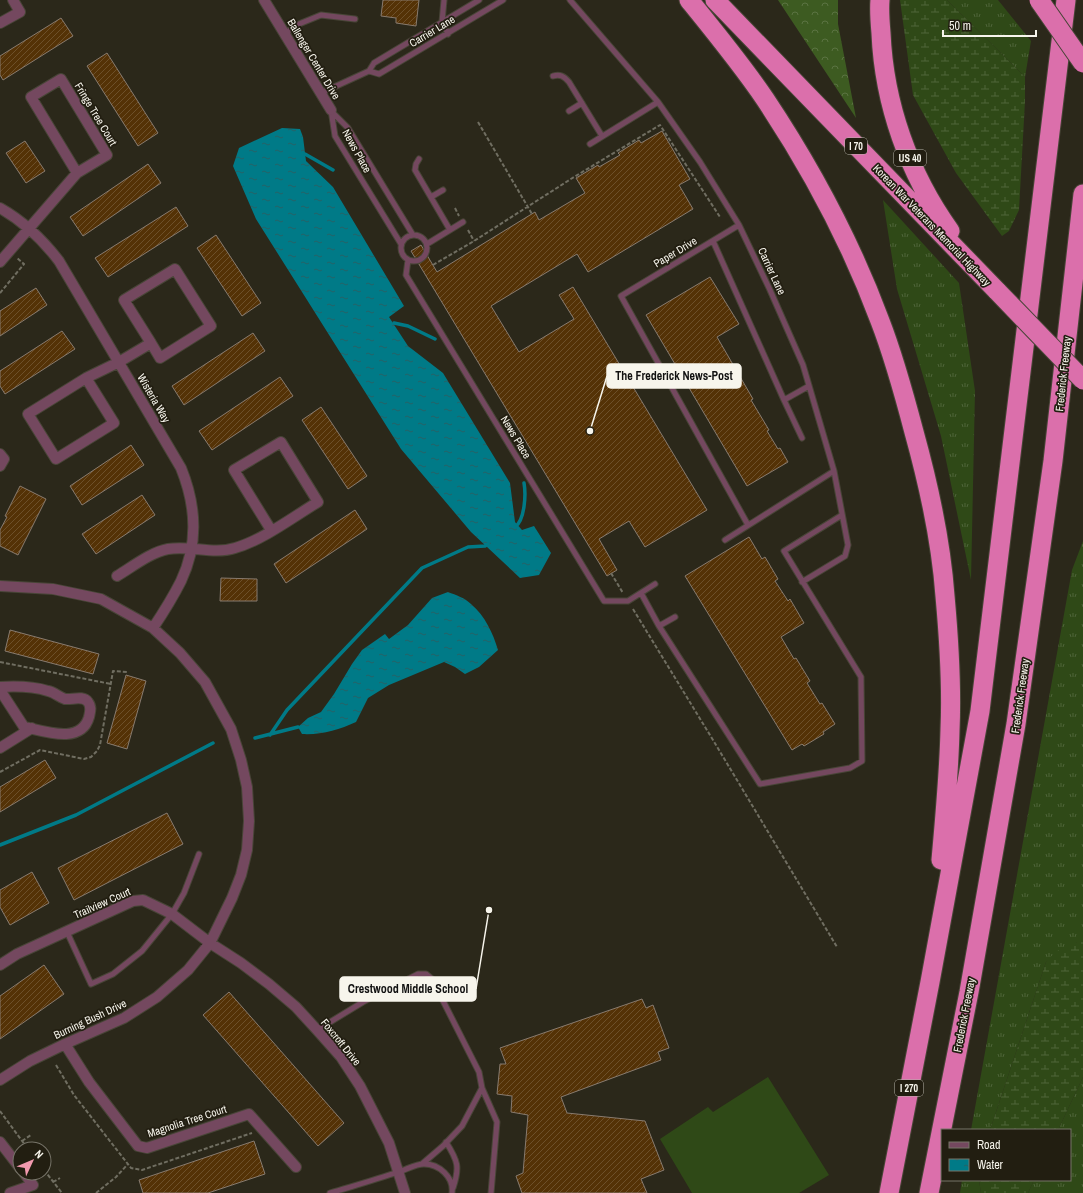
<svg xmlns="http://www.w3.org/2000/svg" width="1083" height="1193" font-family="'Archivo Narrow',sans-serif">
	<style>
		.grass { fill: url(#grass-tufts) }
		.forest { fill: url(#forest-crowns) }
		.wetland { fill: url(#wetland-marsh) }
		.garden { fill: #2f4917 }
		.water { fill: url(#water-ripples) }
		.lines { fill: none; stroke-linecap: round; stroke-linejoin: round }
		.stream { stroke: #007a87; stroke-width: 3.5 }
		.building { fill: url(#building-hatch); stroke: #887b6f }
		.lane-casing { stroke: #484537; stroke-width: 7 }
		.street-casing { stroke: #484537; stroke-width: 12 }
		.highway-casing { stroke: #484537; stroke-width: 21 }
		.path { stroke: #706e61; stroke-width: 2; stroke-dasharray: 4 2; stroke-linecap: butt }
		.lane { stroke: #74485f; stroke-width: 5 }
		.street { stroke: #74485f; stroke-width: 10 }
		.highway { stroke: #db6fab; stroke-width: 19 }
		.highway-bridge-casing { stroke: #484537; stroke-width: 21; stroke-linecap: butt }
		.highway-bridge { stroke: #db6fab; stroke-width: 19 }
		.labels { text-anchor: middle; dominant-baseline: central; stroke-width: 3.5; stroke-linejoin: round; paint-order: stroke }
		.shield { fill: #221e11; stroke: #b7b4aa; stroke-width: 1 }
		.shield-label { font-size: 10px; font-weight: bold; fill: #f7f5ec }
		.street-label { font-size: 11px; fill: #f7f5ec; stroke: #221e11 }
		.leader { fill: none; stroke: #f7f5ec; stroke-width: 1.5 }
		.callout-dot { fill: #f7f5ec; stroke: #221e11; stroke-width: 1.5 }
		.callout { fill: #f7f5ec; stroke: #f7f5ec; stroke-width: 1.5 }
		.callout-label { font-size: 12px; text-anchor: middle; font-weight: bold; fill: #111 }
	</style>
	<defs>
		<pattern id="grass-tufts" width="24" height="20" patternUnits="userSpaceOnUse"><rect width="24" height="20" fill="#2f4917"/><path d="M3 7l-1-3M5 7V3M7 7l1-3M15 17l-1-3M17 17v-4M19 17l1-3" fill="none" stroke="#4e6439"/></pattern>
		<pattern id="forest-crowns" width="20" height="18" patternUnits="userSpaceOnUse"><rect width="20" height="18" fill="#3d5b21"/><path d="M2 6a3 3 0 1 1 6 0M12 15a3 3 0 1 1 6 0" fill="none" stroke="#5a7341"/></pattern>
		<pattern id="wetland-marsh" width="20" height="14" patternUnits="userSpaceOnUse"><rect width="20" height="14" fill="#2f4917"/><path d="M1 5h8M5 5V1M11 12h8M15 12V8" fill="none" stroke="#4e6439"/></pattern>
		<pattern id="water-ripples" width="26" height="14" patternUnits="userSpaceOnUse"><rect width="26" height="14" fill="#007a87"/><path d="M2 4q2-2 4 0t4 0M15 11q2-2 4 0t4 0" fill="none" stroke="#256267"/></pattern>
		<pattern id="building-hatch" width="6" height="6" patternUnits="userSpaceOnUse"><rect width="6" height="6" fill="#543206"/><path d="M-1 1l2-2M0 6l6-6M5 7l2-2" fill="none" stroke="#6d502a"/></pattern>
	</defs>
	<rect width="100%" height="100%" fill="#2b281a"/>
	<path class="grass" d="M947 0H998L1031 41 1025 77Z
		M883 200 959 283 975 391 971 580 941 436 897 289Z
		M1083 541V942H1077L1046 962 990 1130H971L1072 570Z
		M1083 1077V1193H1028L1034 1180H1070V1130H1058Z
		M962 1180H979L981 1193H960Z"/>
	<path class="forest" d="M778 0H838V24L856 118Z"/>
	<path class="wetland" d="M900 0H947L1025 77V101L1019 210 1009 231 1002 236 956 173 913 95Z
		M1077 942H1083V1077L1058 1130H990L1046 962C1056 950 1062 947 1077 942Z
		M979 1180H1034L1028 1193H981Z"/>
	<path class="garden" d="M768 1077 829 1175 799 1193H692L660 1139 708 1107 713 1112Z"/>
	<path class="water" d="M282 128 300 129 303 137 306 161 333 187 404 306 389 317 408 346 443 373 510 483 515 522 522 530 534 526 551 553 539 575 520 578 471 532 401 449 256 219 233 166 239 148Z
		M448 592C456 595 465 598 471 604 485 616 493 633 498 650L479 667 465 674 455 667 444 662 389 685 368 698 356 722C339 730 321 735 302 734L298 727 308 718 321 712 334 694 352 664 362 650 385 634 389 639 408 625 432 598Z"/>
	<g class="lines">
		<path class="stream" d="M305 154 333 170
			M394 323 408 326 435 339
			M515 527C525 520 526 494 524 483
			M270 735 287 710 422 568 468 547 485 546 488 544
			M255 738 298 727
			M0 845 76 815 213 743"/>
	</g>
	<path class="building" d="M383 0H419L416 26 396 23V18L381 16Z
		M61 18 73 36 3 80 0 75V56Z
		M107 53 158 133 138 146 87 66Z
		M662 131 690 179 679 185 693 209 588 272 577 254 491 306 519 352 574 319 559 295 573 287 707 510 645 547 629 521 599 539 617 570 607 576 411 251 421 245 437 272 535 212 539 220 585 193 576 178 598 165 599 167 620 155 618 153 639 140 641 143Z
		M25 141 45 171 26 183 6 153Z
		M148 164 161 183 83 236 70 217Z
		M176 207 188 226 108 277 95 258Z
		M216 235 261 303 242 316 197 248Z
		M710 277 739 324 717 337 753 399 751 400 769 430 767 431 778 449 780 448 788 462 747 486 646 315Z
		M36 288 47 305 0 336V311Z
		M62 331 75 349 5 394 0 386V371Z
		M253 333 265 351 184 405 172 386Z
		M280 377 293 396 212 450 199 431Z
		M321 407 367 476 348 489 302 420Z
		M131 445 144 465 82 505 70 486Z
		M20 486 46 499 18 555 0 546V530L7 517 5 516Z
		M142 495 155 515 96 554 82 534Z
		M355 510 367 529 286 583 274 564Z
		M749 537 762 559 765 557 778 579 775 581 788 601 790 599 804 623 781 637 794 659 796 658 810 681 807 683 820 704 822 703 835 724 823 732 824 734 804 746 802 744 792 750 685 576Z
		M221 578 257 579V601H220Z
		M10 630 99 654 93 674 5 651Z
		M126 675 146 681 127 749 107 743Z
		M45 760 56 778 0 812V787Z
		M167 813 183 844 74 900 58 868Z
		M32 872 49 903 10 925 0 907V890Z
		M44 965 64 994 0 1039V996Z
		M229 992 344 1123 318 1146 203 1015Z
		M642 999 646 1008 653 1005 669 1048 658 1052 661 1060 561 1097 567 1113 645 1121 664 1170 641 1179 647 1193H522L516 1176 523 1173 528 1115 511 1112 512 1096 497 1094 500 1064H506L500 1048Z
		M254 1141 265 1174 208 1193H143L139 1180Z"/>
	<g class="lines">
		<g class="lane-casing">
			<path id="lane" d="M444 0 442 22 448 34
				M570 0 658 102 700 162 739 225 770 290 803 365 834 471 725 540
				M284 34 299 24 321 15 355 19
				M369 71 379 74 503 0
				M553 76C560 74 564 76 569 82L602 136
				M321 93 369 71 374 63 479 0
				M331 110 335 136 401 244
				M331 111 348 128 413 235
				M569 111 582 103
				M590 144 658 102
				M419 159 416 164 415 170 450 230
				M431 197 443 190
				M739 225 621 296 748 525
				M401 248a13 13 0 1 1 26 0a13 13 0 1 1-26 0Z
				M713 241 784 400 809 386
				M427 244 463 222
				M408 260 406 275 604 601H628L655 584
				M784 400 802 438
				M802 582 845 556 848 545 834 471
				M641 593 659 626 760 784 850 768 862 761 861 677 784 551 842 515
				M659 626 675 617
				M67 932 91 984 113 974 142 951 172 914 184 893 199 854
				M317 1030 363 1002 418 974H426L432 979 479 1072 482 1088 497 1122 491 1193
				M446 1142C458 1161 460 1167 453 1188
				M422 1164 443 1146 462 1126 482 1088
				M330 1193C353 1186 375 1180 398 1172 406 1170 415 1164 424 1164 439 1164 454 1177 452 1193"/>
		</g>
		<g class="street-casing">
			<path id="street" d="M264 0 331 110
				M0 23 20 12 13 0
				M0 208C23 221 43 240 59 261L181 468C196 505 199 543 181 581 173 597 163 613 153 628
				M0 262 77 173 107 155 61 79 31 97 77 173
				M86 378 28 414 56 459 114 423 86 378 119 362 151 343 124 300 175 269 211 326 160 358 151 343
				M0 454 4 459 0 466
				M117 576C132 567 151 552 168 549 190 545 213 555 235 548 263 540 293 517 318 502L281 442 234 470 271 530
				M0 586 53 589 101 599 153 628 180 653 205 682 231 729 241 760 247 787 249 821 247 850 241 875 232 898 210 943 188 970 157 997 124 1018 65 1044 30 1061 0 1080
				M0 687C16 686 32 686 48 691 54 692 59 697 65 699 72 700 83 695 88 702 92 707 90 712 89 717 81 745 44 731 24 727L0 690
				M0 748 32 728
				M0 965 17 954 133 901 143 900 172 914 210 943 241 963 269 984 296 1007 317 1030 341 1057 360 1086 389 1143 405 1193
				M65 1044 89 1082 138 1146 147 1148 249 1114 296 1167
				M0 1142 20 1168
				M10 1193 33 1185 24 1173"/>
		</g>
		<g class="highway-casing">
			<path id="highway" d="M689 0C715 32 742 65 765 99 811 168 851 243 880 321 894 357 904 394 914 432 929 486 941 540 945 596 949 640 952 686 950 730 949 773 945 816 941 860
				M715 0 998 292
				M880 0C879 11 880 22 881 33 884 104 909 174 950 231
				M889 1193 930 982 980 711 1066 0
				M929 1193 969 992 1016 724 1053 461 1083 194"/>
		</g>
		<path class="path" d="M478 122 532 214
			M455 208 459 216
			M468 230 474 241
			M433 265 474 241 574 177 660 125 720 217
			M0 293 24 264 17 258
			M611 573 623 593
			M633 609 713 740 837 947
			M0 662 111 684
			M0 772 40 750 84 759 91 757 97 751 100 745 113 671 127 672
			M56 1065 74 1095 131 1168 142 1170 252 1133
			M0 1111 28 1149
			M22 1141 31 1135
			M44 1170 62 1193
			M53 1182 60 1178
			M96 1193 116 1177 128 1164"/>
		<use href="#lane" class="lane"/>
		<use href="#street" class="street"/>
		<use href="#highway" class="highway"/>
		<g class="highway-bridge-casing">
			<path id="highway-bridge" d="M1039 0 1083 63
				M998 292 1083 380"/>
		</g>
		<use href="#highway-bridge" class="highway-bridge"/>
	</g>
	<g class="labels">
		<g class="shield">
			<rect x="845" y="138" width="22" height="16" rx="3"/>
			<rect x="894" y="150" width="32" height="16" rx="3"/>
			<rect x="895" y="1080" width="28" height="16" rx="3"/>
		</g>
		<g class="shield-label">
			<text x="856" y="146">I 70</text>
			<text x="910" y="158">US 40</text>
			<text x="909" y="1088">I 270</text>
		</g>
		<g class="street-label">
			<text transform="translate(432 31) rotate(-31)">Carrier Lane</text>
			<text transform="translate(314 59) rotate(59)">Ballenger Center Drive</text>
			<text transform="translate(96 114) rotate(59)">Fringe Tree Court</text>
			<text transform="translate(357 151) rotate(61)">News Place</text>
			<text transform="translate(932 225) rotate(46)">Korean War Veterans Memorial Highway</text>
			<text transform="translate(675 252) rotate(-31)">Paper Drive</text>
			<text transform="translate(772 271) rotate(65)">Carrier Lane</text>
			<text transform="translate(1063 374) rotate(-84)">Frederick Freeway</text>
			<text transform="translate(154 398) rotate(60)">Wisteria Way</text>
			<text transform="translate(516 437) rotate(59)">News Place</text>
			<text transform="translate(1020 696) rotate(-82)">Frederick Freeway</text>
			<text transform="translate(102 903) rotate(-24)">Trailview Court</text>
			<text transform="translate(964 1015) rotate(-79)">Frederick Freeway</text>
			<text transform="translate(90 1019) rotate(-25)">Burning Bush Drive</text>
			<text transform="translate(341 1042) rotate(51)">Foxcroft Drive</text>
			<text transform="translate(187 1121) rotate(-18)">Magnolia Tree Court</text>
		</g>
	</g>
	<path class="leader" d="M590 431L607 376M489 910L476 989"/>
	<g class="callout-dot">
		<circle cx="590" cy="431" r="4"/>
		<circle cx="489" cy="910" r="4"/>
	</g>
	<g class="callout">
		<rect x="607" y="364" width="134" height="24" rx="4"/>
		<rect x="340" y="977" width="136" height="24" rx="4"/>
	</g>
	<g class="callout-label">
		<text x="674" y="380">The Frederick News-Post</text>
		<text x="408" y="993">Crestwood Middle School</text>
	</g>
	<rect x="941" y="1129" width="130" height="52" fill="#221e11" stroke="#777469"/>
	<rect x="949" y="1142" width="20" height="6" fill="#74485f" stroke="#777469"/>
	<text x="977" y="1149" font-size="12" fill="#f7f5ec">Road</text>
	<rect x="949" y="1159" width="20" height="12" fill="url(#water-ripples)" stroke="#777469"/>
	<text x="977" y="1169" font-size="12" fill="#f7f5ec">Water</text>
	<g transform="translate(32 1161) rotate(46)"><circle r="19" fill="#221e11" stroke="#777469"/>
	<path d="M0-3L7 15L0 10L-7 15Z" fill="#f29aaf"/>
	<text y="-6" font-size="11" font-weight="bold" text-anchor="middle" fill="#f7f5ec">N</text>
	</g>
	<path d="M943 30v6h93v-6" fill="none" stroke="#f7f5ec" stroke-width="2"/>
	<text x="949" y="30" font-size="12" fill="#f7f5ec" stroke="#221e11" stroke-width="3" paint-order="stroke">50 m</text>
</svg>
